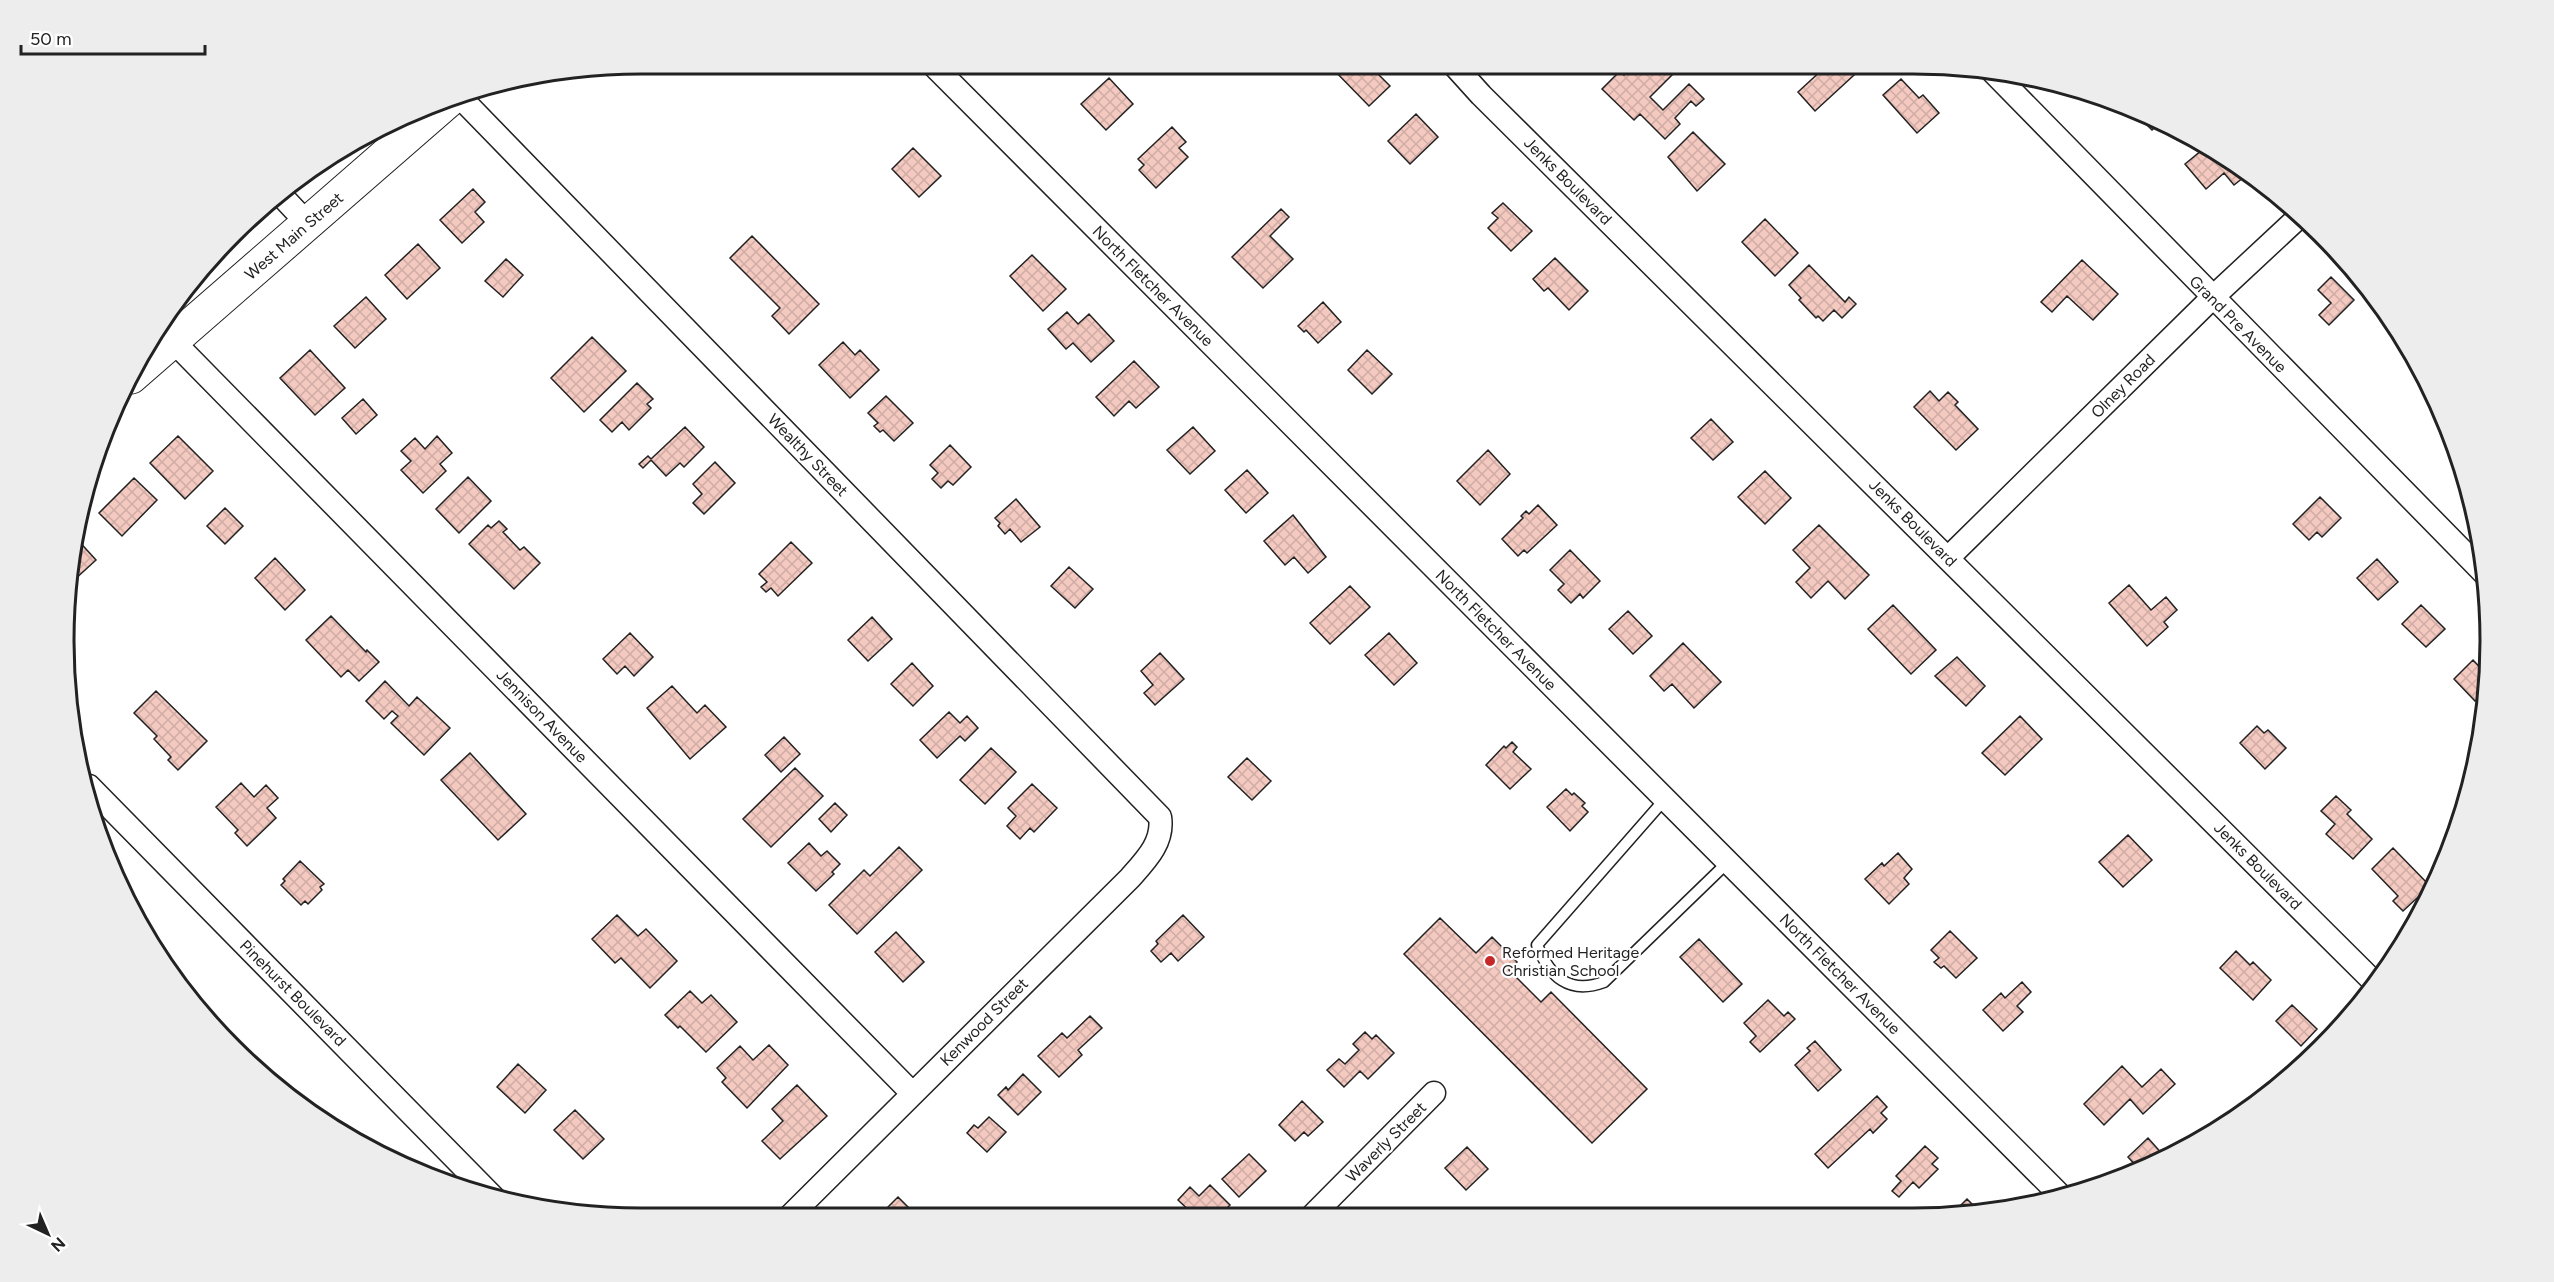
<svg xmlns="http://www.w3.org/2000/svg" width="2554" height="1282" font-family="Figtree,sans-serif">
	<style>
		.building { fill: url(#building-cross-hatch); stroke: #222; stroke-width: 1.5 }
		.lines { fill: none; stroke-linecap: round; stroke-linejoin: round }
		.service-casing { stroke: #222; stroke-width: 13 }
		.minor-casing { stroke: #222; stroke-width: 25 }
		.primary-casing { stroke: #222; stroke-width: 35 }
		.service { stroke: #fff; stroke-width: 10 }
		.minor { stroke: #fff; stroke-width: 22 }
		.primary { stroke: #fff; stroke-width: 33 }
		.poi-dot { fill: #c62828; stroke: #fff; stroke-width: 2 }
		.labels { text-anchor: middle; dominant-baseline: central; stroke-width: 4.5; stroke-linejoin: round; paint-order: stroke }
		.street-label { font-size: 16px; fill: #222; stroke: #fff }
		.poi-label { font-size: 16px; fill: #222; stroke: #fff; text-anchor: start }
		.rim { fill: none; stroke: #222; stroke-width: 3 }
	</style>
	<defs>
		<pattern id="building-cross-hatch" width="8" height="8" patternUnits="userSpaceOnUse" patternTransform="scale(1.5)"><rect width="8" height="8" fill="#f3c9c0"/><path d="M0 0l8 8M0 8l8-8" fill="none" stroke="#d0aca5"/></pattern>
	</defs>
	<rect width="100%" height="100%" fill="#fff"/>
	<path class="building" d="M1328 64H1368L1390 86 1369 106Z
		M1635 64H1669L1676 71 1650 97 1663 110 1689 84 1704 99 1696 106 1691 101 1675 118 1680 124 1665 139 1640 114 1634 120 1602 89 1620 71 1624 75Z
		M1820 64H1866L1815 111 1798 92 1824 68Z
		M1109 78 1133 104 1106 130 1081 104Z
		M1901 79 1919 98 1923 95 1939 113 1917 133 1883 95Z
		M2140 112 2162 120 2152 130 2140 118 2143 115Z
		M1416 114 1438 137 1410 164 1388 141Z
		M1172 127 1186 142 1179 148 1188 157 1156 188 1139 170 1144 165 1138 159Z
		M1693 132 1725 164 1697 191 1668 157Z
		M2207 146 2218 153 2233 171 2239 166 2249 173 2234 185 2224 173 2206 189 2185 164Z
		M913 148 941 176 919 197 892 169Z
		M473 189 485 202 475 212 484 222 462 243 440 220Z
		M1503 203 1532 231 1511 251 1488 228 1498 218 1492 213Z
		M1281 209 1289 217 1270 236 1293 259 1263 288 1232 257Z
		M1765 219 1798 253 1775 276 1742 242Z
		M752 236 819 304 789 334 772 316 780 308 730 258Z
		M418 244 440 268 407 299 385 275Z
		M1032 255 1066 289 1043 311 1010 276Z
		M1555 258 1588 291 1569 310 1548 288 1544 291 1533 279Z
		M506 259 523 275 503 297 485 281Z
		M2082 260 2118 294 2093 320 2067 296 2052 312 2041 302Z
		M1809 265 1845 302 1849 297 1856 304 1842 318 1834 310 1823 321 1818 316 1816 318 1799 300 1801 298 1789 285Z
		M2331 277 2354 300 2329 325 2319 315 2331 303 2318 290Z
		M366 297 386 319 355 348 334 326Z
		M1323 302 1341 322 1318 343 1306 330 1304 332 1298 326Z
		M1067 312 1078 324 1089 314 1114 341 1091 362 1073 343 1066 349 1048 329Z
		M592 337 626 371 584 412 551 378Z
		M843 342 855 355 860 350 879 370 850 398 819 365Z
		M310 350 345 388 315 415 280 378Z
		M1367 350 1392 374 1372 394 1348 370Z
		M1134 361 1159 387 1136 408 1129 401 1114 416 1096 397Z
		M637 383 653 399 647 404 651 408 629 430 622 422 612 432 600 420Z
		M1930 391 1939 401 1948 392 1958 402 1955 405 1978 429 1956 450 1914 407Z
		M886 396 913 423 894 441 883 430 880 432 874 426 878 423 868 413Z
		M363 399 377 415 356 434 342 418Z
		M2439 408 2449 431 2433 414Z
		M1711 419 1733 442 1713 460 1691 438Z
		M685 427 704 447 684 467 680 463 666 476 651 460 643 468 639 464 648 456 651 459Z
		M1193 427 1215 451 1190 474 1167 450Z
		M178 436 213 471 185 499 150 463Z
		M437 436 452 453 440 464 446 471 423 493 401 470 411 461 401 451 415 438 425 449Z
		M950 445 971 467 953 485 948 481 941 488 932 479 938 473 930 465Z
		M1488 450 1510 474 1480 505 1457 481Z
		M715 462 735 483 704 514 693 503 702 494 693 484Z
		M1247 470 1268 493 1246 513 1225 490Z
		M1765 471 1791 498 1765 524 1738 497Z
		M468 477 491 501 459 533 436 509Z
		M134 478 157 500 122 536 99 513Z
		M2320 497 2341 518 2322 537 2317 532 2309 540 2293 524Z
		M1016 499 1040 527 1021 542 1010 529 1005 534 998 526 1000 523 995 518Z
		M1538 505 1557 525 1527 553 1524 550 1518 556 1502 539 1523 518 1521 516 1526 511 1529 514Z
		M225 508 243 526 225 544 207 526Z
		M1293 515 1326 557 1308 573 1294 557 1285 565 1264 541Z
		M499 521 507 529 503 532 520 550 524 547 540 563 514 589 469 544 488 525 491 528Z
		M1819 525 1869 575 1845 599 1828 581 1811 598 1796 582 1810 568 1793 550Z
		M75 537 96 560 73 581 72 580Z
		M791 542 812 563 778 596 771 588 766 592 761 587 767 582 759 574Z
		M1570 550 1600 581 1583 598 1580 594 1571 603 1558 590 1564 584 1550 570Z
		M275 558 305 590 285 610 255 578Z
		M2377 559 2398 582 2378 600 2357 578Z
		M1069 567 1093 589 1075 608 1051 586Z
		M2129 585 2151 610 2166 597 2177 610 2164 622 2168 627 2147 646 2109 603Z
		M1350 586 1370 607 1330 644 1310 623Z
		M1893 605 1936 650 1911 674 1868 629Z
		M2421 605 2445 629 2426 647 2402 624Z
		M1628 611 1652 636 1633 654 1609 629Z
		M331 616 366 652 367 650 379 662 359 681 348 670 341 677 306 640Z
		M872 617 892 639 868 661 848 640Z
		M630 633 653 657 634 676 625 666 617 674 603 659Z
		M1389 633 1417 663 1394 685 1365 655Z
		M1683 643 1721 682 1694 708 1672 684 1664 691 1650 676Z
		M1160 653 1184 679 1155 705 1144 693 1153 685 1141 671Z
		M1957 657 1985 686 1966 706 1935 676Z
		M2473 660 2490 678 2487 693 2475 701 2454 679Z
		M912 663 933 686 913 706 891 684Z
		M385 681 409 706 417 697 450 728 424 755 391 723 398 716 392 711 384 719 366 701Z
		M672 686 697 713 705 705 726 727 690 759 647 708Z
		M156 691 207 741 178 770 168 760 171 757 154 739 157 736 134 713Z
		M949 712 960 723 967 716 978 728 965 741 960 736 937 758 920 740Z
		M2020 716 2042 739 2005 775 1982 753Z
		M2257 726 2264 733 2268 730 2286 748 2265 769 2240 743Z
		M784 737 800 754 781 772 765 755Z
		M1512 742 1517 747 1513 752 1531 769 1510 789 1486 765 1504 746 1506 748Z
		M991 748 1016 772 985 804 960 780Z
		M470 753 526 814 498 840 441 780Z
		M1247 758 1271 781 1252 800 1228 777Z
		M795 768 823 796 771 847 743 819Z
		M241 783 254 797 266 785 278 798 267 808 276 818 247 846 235 833 238 830 216 807Z
		M241 783 254 797 266 785 278 798 267 808 276 818 247 846 235 833 238 830 216 807Z
		M1032 784 1057 808 1034 832 1030 828 1020 839 1007 826 1016 816 1008 808Z
		M1566 789 1572 795 1574 793 1585 803 1582 806 1588 812 1570 831 1547 807Z
		M2336 796 2351 810 2347 814 2372 839 2353 859 2326 834 2335 824 2321 811Z
		M835 803 847 815 831 832 819 819Z
		M2128 835 2152 860 2123 887 2099 862Z
		M809 843 821 856 827 851 840 864 832 872 834 874 816 891 788 863Z
		M899 847 922 870 857 934 829 905 864 870 870 876Z
		M2393 848 2430 886 2403 911 2393 901 2398 896 2372 869Z
		M1898 853 1912 869 1904 878 1909 884 1889 904 1865 879 1882 863 1884 866Z
		M300 861 324 884 320 887 322 890 308 904 305 901 301 905 281 885 285 881 283 879Z
		M300 861 324 884 320 887 322 890 308 904 305 901 301 905 281 885 285 881 283 879Z
		M617 915 638 936 646 929 677 961 650 988 621 958 615 963 592 939Z
		M1183 915 1204 937 1178 961 1171 953 1161 962 1151 951 1158 944 1156 941Z
		M1440 918 1476 953 1492 937 1517 962 1509 970 1541 1002 1551 992 1647 1089 1592 1143 1404 954Z
		M1950 931 1977 958 1956 978 1944 966 1941 968 1934 962 1939 958 1931 950Z
		M896 932 924 962 903 982 875 952Z
		M1699 939 1742 984 1723 1002 1680 957Z
		M2236 951 2250 965 2253 962 2271 980 2253 1000 2220 968Z
		M2022 982 2031 992 2017 1006 2023 1012 2003 1031 1983 1010 2001 993 2005 998Z
		M690 991 702 1003 711 995 737 1022 706 1052 680 1026 678 1028 665 1015Z
		M1768 1000 1784 1016 1788 1012 1795 1019 1760 1052 1750 1042 1756 1036 1744 1023Z
		M2292 1005 2317 1029 2301 1046 2276 1021Z
		M1090 1016 1102 1028 1078 1050 1082 1055 1059 1077 1038 1056 1062 1033 1067 1038Z
		M1365 1032 1372 1039 1376 1035 1394 1053 1368 1079 1360 1071 1344 1087 1327 1070 1339 1059 1345 1064 1359 1050 1353 1044Z
		M1815 1041 1841 1070 1818 1091 1795 1065 1810 1051 1807 1048Z
		M769 1045 788 1065 747 1108 722 1082 726 1078 717 1068 740 1046 753 1060Z
		M518 1064 546 1090 525 1113 497 1087Z
		M518 1064 546 1090 525 1113 497 1087Z
		M2122 1066 2142 1087 2161 1069 2175 1084 2143 1114 2130 1099 2104 1125 2084 1104Z
		M1023 1074 1041 1092 1018 1115 998 1095 1006 1087 1008 1090Z
		M797 1085 827 1116 780 1159 762 1141 783 1121 772 1109Z
		M1877 1096 1887 1107 1881 1113 1887 1119 1873 1133 1870 1129 1828 1168 1815 1154Z
		M1302 1101 1323 1122 1308 1136 1304 1132 1295 1141 1279 1125Z
		M575 1110 604 1139 583 1159 554 1130Z
		M989 1117 1006 1132 987 1152 967 1133 974 1125 978 1128Z
		M2148 1138 2164 1156 2139 1169 2128 1157Z
		M1925 1146 1938 1158 1932 1164 1938 1169 1919 1188 1913 1182 1899 1197 1892 1191 1901 1181 1896 1176Z
		M1467 1147 1488 1169 1466 1190 1445 1168Z
		M1249 1154 1266 1171 1239 1197 1222 1179Z
		M1210 1185 1230 1205 1219 1216H1195L1178 1200 1190 1187 1199 1196Z
		M898 1197 915 1214 912 1217H878Z
		M1967 1199 1982 1214H1952Z"/>
	<g class="lines">
		<g class="service-casing">
			<path id="service" d="M1665 799 1537 945C1550 977 1569 995 1604 982L1728 862"/>
		</g>
		<g class="minor-casing">
			<path id="minor" d="M931 63 2062 1197
				M1453 64 1481 95 2374 982
				M1992 71 2486 575
				M457 94 1160 817C1164 842 1146 860 1130 878L789 1217
				M278 192 308 224
				M172 340 912 1093
				M1948 558 2212 298 2300 216
				M89 786 496 1200
				M1312 1216 1434 1093"/>
		</g>
		<g class="primary-casing">
			<path id="primary" d="M131 377 456 94"/>
		</g>
		<use href="#service" class="service"/>
		<use href="#minor" class="minor"/>
		<use href="#primary" class="primary"/>
	</g>
	<circle class="poi-dot" cx="1490" cy="961" r="6"/>
	<g class="labels">
		<g class="street-label">
			<text transform="translate(1568 181) rotate(45)">Jenks Boulevard</text>
			<text transform="translate(294 236) rotate(-41)">West Main Street</text>
			<text transform="translate(1153 286) rotate(45)">North Fletcher Avenue</text>
			<text transform="translate(2238 324) rotate(45)">Grand Pre Avenue</text>
			<text transform="translate(2123 386) rotate(-45)">Olney Road</text>
			<text transform="translate(808 455) rotate(46)">Wealthy Street</text>
			<text transform="translate(1913 523) rotate(45)">Jenks Boulevard</text>
			<text transform="translate(1496 630) rotate(45)">North Fletcher Avenue</text>
			<text transform="translate(542 716) rotate(46)">Jennison Avenue</text>
			<text transform="translate(2258 866) rotate(45)">Jenks Boulevard</text>
			<text transform="translate(1840 974) rotate(45)">North Fletcher Avenue</text>
			<text transform="translate(293 993) rotate(45)">Pinehurst Boulevard</text>
			<text transform="translate(984 1022) rotate(-45)">Kenwood Street</text>
			<text transform="translate(1386 1142) rotate(-45)">Waverly Street</text>
		</g>
		<g class="poi-label">
			<text x="1502" y="952">Reformed Heritage<tspan x="1502" dy="18">Christian School</tspan></text>
		</g>
	</g>
	<path d="M0 0H2554V1282H0ZM641 74H1913A567 567 0 0 1 2480 641V641A567 567 0 0 1 1913 1208H641A567 567 0 0 1 74 641V641A567 567 0 0 1 641 74Z" fill="#ededed" fill-rule="evenodd"/>
	<path class="rim" d="M641 74H1913A567 567 0 0 1 2480 641V641A567 567 0 0 1 1913 1208H641A567 567 0 0 1 74 641V641A567 567 0 0 1 641 74Z"/>
	<g transform="translate(48 1234) rotate(136)" stroke="#ffffff" stroke-width="4.5" paint-order="stroke">
	<path d="M0-4.5L10 22L0 15L-10 22Z" fill="#222222"/>
	<text y="-9" font-size="16" font-weight="bold" text-anchor="middle" fill="#222222">N</text>
	</g>
	<path d="M21 45v9h184v-9" fill="none" stroke="#222222" stroke-width="3"/>
	<text x="30" y="45" font-size="18" fill="#222222" stroke="#ffffff" stroke-width="4.5" paint-order="stroke">50 m</text>
</svg>
